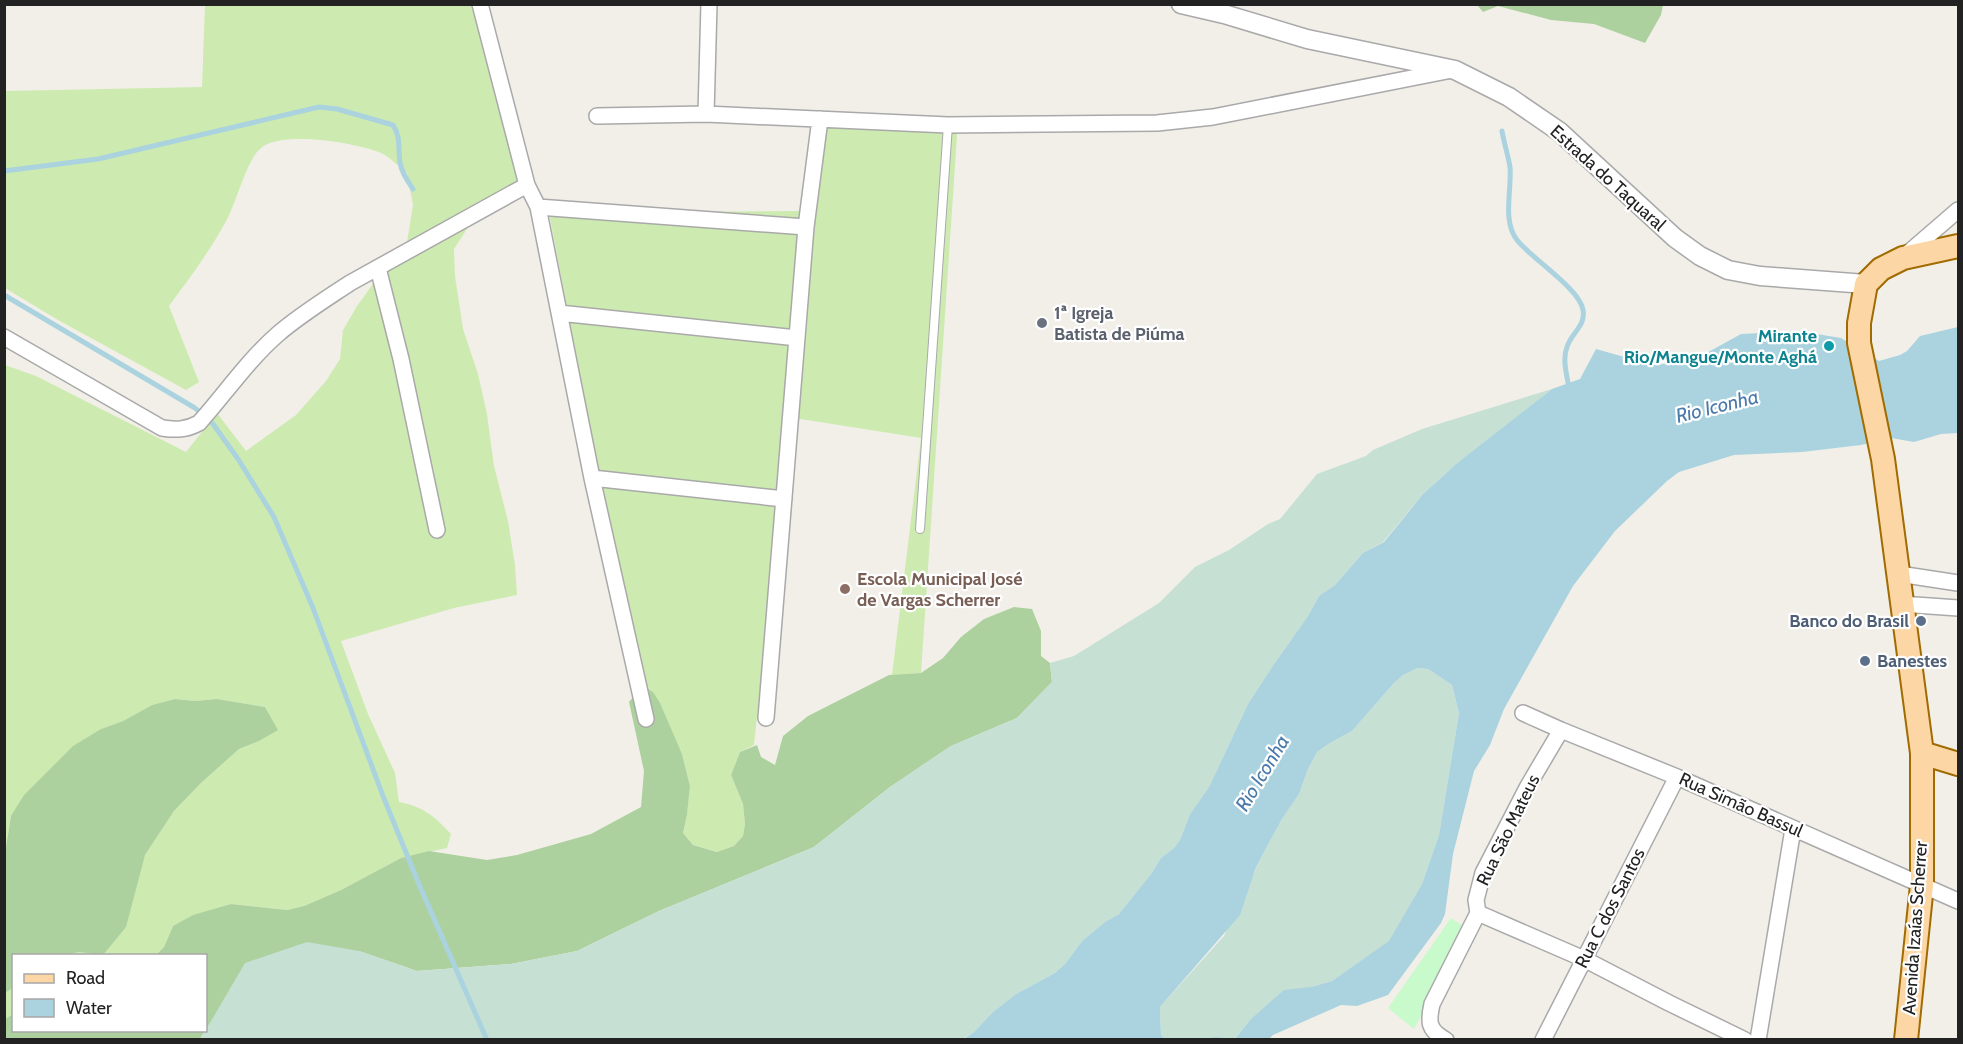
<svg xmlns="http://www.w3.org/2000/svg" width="1963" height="1044" font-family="Cabin,sans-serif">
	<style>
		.grass { fill: #cdebb0 }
		.forest { fill: #add19e }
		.wetland { fill: #c6e0d4 }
		.park { fill: #c8facc }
		.water { fill: #aad3df }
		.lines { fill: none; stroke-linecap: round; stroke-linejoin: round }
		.stream { stroke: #aad3df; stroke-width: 5 }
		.service-casing { stroke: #a9a9a9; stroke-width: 10 }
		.minor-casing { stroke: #a9a9a9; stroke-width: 18 }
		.tertiary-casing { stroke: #a9a9a9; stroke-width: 21 }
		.primary-casing { stroke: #a06b00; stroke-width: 26 }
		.service { stroke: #fff; stroke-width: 8 }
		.minor { stroke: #fff; stroke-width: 15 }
		.tertiary { stroke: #fff; stroke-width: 18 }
		.primary { stroke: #fcd6a4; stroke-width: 22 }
		.worship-dot { fill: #6b7280; stroke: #fff; stroke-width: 2 }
		.culture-dot { fill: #0f9aa8; stroke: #fff; stroke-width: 2 }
		.education-dot { fill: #8d6e63; stroke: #fff; stroke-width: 2 }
		.service-dot { fill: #5c6f8a; stroke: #fff; stroke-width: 2 }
		.labels { text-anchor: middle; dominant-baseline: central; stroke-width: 4.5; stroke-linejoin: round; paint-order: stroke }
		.street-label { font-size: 18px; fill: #222; stroke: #fff }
		.worship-label { font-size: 18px; font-weight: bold; fill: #5b616d; stroke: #fff; text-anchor: start }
		.culture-label { font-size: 18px; font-weight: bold; fill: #0d838f; stroke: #fff; text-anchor: end }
		.education-label { font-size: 18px; font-weight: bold; fill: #785e54; stroke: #fff; text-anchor: start }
		.service-label { font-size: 18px; font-weight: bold; fill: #4e5e75; stroke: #fff; text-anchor: end }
		.water-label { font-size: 20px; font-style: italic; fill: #4a7aab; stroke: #fff }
	</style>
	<rect width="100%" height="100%" fill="#f2efe9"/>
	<path class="grass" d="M205 5H486L521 187 476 215 454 249 455 276 463 329 478 374 487 414 494 466 508 521 515 565 517 595 454 608 341 641 368 714 395 773 399 802C424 807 434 816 451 834L447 848 401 858 341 890 304 906 287 910 231 904 173 926 164 947 156 955H62L80 952 139 873 145 855 174 811 201 783 239 749 259 741 277 730 265 707 217 699 195 701 175 699 152 705 123 721 101 729 11 816 5 853V365L36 376 186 452 217 413 246 451 296 415 326 381 340 359 343 330 357 306 375 281 397 262 407 242 413 205 407 173C399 167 390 157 381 153 357 143 282 130 261 148 246 160 236 205 225 223 209 252 189 279 169 306L199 382 186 390 58 320 5 288V91L202 87Z
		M832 115 958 121 921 673 892 675 921 438 788 417 754 745 740 752 731 775 743 804 745 824 743 836 734 846 718 852 693 845 683 833 687 815 690 786 682 754 671 731 640 688 549 213 800 211Z
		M13 988V1014L5 1019V993Z"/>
	<path class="forest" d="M1477 5H1663L1661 15 1645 43 1594 24 1551 20 1498 6 1483 12Z
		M1014 607 1032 609 1041 631V656L1050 663 1052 682 1017 718 951 746 890 787 814 847 659 911 577 951 511 964 417 971 359 951 210 1023 200 1039 5 1040V1019L13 1014 14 1030H206V956L156 955 164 947 173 926 193 915 231 904 287 910 304 906 341 890 401 858 429 851 487 860 517 855 591 834 641 807 644 771 629 702 642 686 653 692 660 703 682 754 690 786 687 815 683 833 693 845 717 852 734 846 743 836 745 824 743 804 731 775 740 752 757 745 761 757 775 765 783 736 808 716 889 675 921 673 943 658 961 637 984 619Z
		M175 699 195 701 217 699 265 707 278 730 259 741 239 749 201 783 174 811 145 855 126 927 103 955 80 952 62 955 14 956 13 988 5 993V853L11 816 24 795 73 746 101 729 123 721 152 705Z"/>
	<path class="wetland" d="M1552 389 1447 472 1423 494 1383 542 1363 553 1335 585 1319 596 1308 616 1272 667 1248 704 1209 787 1190 814 1180 840 1174 848 1161 858 1151 874 1119 914 1105 922 1082 941 1065 964 1055 973 1016 994 993 1012 974 1032 962 1039 200 1040 245 963 307 942 359 951 417 971 511 964 577 951 659 911 814 847 890 787 951 746 1017 718 1052 682 1050 663 1074 656 1159 603 1195 567 1229 550 1268 524 1280 519 1317 474 1366 456 1373 450 1422 429Z
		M1418 668 1428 669 1452 685 1459 713 1439 835 1422 884 1390 941 1332 981 1311 987 1250 1020 1235 1039C1212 1037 1189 1039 1165 1039L1161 1035 1160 1007 1224 936 1265 850 1282 819 1299 794 1308 769 1317 752 1330 743 1352 731 1394 683 1403 675Z"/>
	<path class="park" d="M1451 918 1468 929 1414 1029 1388 1008Z"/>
	<path class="water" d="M1958 327V433L1941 434 1914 442 1891 438 1861 445 1802 452 1734 455 1679 472 1667 481 1615 531 1573 586 1504 709 1490 745 1474 771 1453 854 1445 914 1441 923 1388 995 1357 1006 1341 1005 1273 1035 1269 1039H1208L1215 1037 1235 1039 1250 1020 1284 990 1311 987 1332 981 1389 941 1422 884 1439 835 1459 713 1452 685 1428 669 1418 668 1403 675 1394 683 1352 731 1330 743 1317 752 1308 769 1299 794 1282 819 1265 850 1255 870 1240 915 1160 1007 1161 1035 1165 1039 962 1040 974 1032 993 1012 1016 994 1055 973 1065 964 1082 941 1105 922 1119 914 1151 874 1161 858 1174 848 1180 840 1190 814 1209 787 1248 704 1272 667 1308 616 1319 596 1335 585 1363 553 1384 542 1423 494 1455 465 1552 389 1580 379 1596 349 1653 365 1692 361 1741 334 1798 331 1841 338 1879 361 1900 355 1907 351 1920 336Z"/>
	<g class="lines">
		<path class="stream" d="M1502 131C1504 143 1508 155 1510 167 1512 190 1502 221 1517 240 1532 259 1580 289 1583 310 1586 326 1571 333 1567 347 1562 359 1567 376 1569 388
			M4 171 98 159 319 107 337 109 393 125C401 137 398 149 400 163 402 173 407 180 413 189
			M4 295 195 408 213 424 238 459 274 517 313 608 383 796 418 882 487 1040"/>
		<g class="service-casing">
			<path id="service" d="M920 529 948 125"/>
		</g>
		<g class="minor-casing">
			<path id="minor" d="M480 4 527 185 538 207 592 478 646 719
				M706 114 709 4
				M597 116 706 114 948 125 1157 123 1213 117 1452 70
				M538 207 806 227
				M1907 254 1958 210
				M378 268 401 359 437 530
				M559 313 797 338
				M4 337 162 428C176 430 186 430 199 423 225 394 248 360 278 334 300 315 326 299 350 283L527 185
				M592 478 784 499
				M1899 574 1958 583
				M1901 604 1958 608
				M1523 713 1561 730 1677 777 1958 901
				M766 718 806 227 820 119
				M1478 913 1584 959 1669 1003 1745 1040
				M1446 1040C1428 1030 1428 1022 1432 1004L1478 913 1476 900 1483 873 1528 786 1561 730
				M1543 1040 1677 777
				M1758 1040 1793 829"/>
		</g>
		<g class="tertiary-casing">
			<path id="tertiary" d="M1181 4 1224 14 1307 39 1455 70 1509 97 1560 132 1675 238 1700 256 1728 270 1760 276 1866 284"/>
		</g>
		<g class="primary-casing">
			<path id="primary" d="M1922 753 1958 764
				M1906 1040 1922 885V753L1883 459 1859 343V323L1866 284 1881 269 1903 258 1958 246"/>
		</g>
		<use href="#service" class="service"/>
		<use href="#minor" class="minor"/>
		<use href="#tertiary" class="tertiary"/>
		<use href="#primary" class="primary"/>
	</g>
	<circle class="worship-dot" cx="1042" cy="323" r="6"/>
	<circle class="culture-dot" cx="1829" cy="346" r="6"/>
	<circle class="education-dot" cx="845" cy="589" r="6"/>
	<g class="service-dot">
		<circle cx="1921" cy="621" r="6"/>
		<circle cx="1865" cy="661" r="6"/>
	</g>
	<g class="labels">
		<g class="street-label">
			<text transform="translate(1608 178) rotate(42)">Estrada do Taquaral</text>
			<text transform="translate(1741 805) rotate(24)">Rua Simão Bassul</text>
			<text transform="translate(1508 830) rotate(-64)">Rua São Mateus</text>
			<text transform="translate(1610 908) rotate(-63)">Rua C dos Santos</text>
			<text transform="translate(1915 928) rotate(-86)">Avenida Izaías Scherrer</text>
		</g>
		<g class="worship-label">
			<text x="1054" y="313">1ª Igreja<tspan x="1054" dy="21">Batista de Piúma</tspan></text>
		</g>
		<g class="culture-label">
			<text x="1817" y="336">Mirante<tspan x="1817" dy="21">Rio/Mangue/Monte Aghá</tspan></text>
		</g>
		<g class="education-label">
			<text x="857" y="579">Escola Municipal José<tspan x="857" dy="21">de Vargas Scherrer</tspan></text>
		</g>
		<g class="service-label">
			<text x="1909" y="621">Banco do Brasil</text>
			<text x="1877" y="661" text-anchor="start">Banestes</text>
		</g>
		<g class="water-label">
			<text transform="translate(1717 406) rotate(-14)">Rio Iconha</text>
			<text transform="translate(1262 773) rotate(-59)">Rio Iconha</text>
		</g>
	</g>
	<rect width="1963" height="1044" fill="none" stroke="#222222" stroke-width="12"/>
	<rect x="12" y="954" width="195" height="78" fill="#ffffff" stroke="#a7a7a7" stroke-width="1.5"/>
	<rect x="24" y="974" width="30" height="9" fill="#fcd6a4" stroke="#a7a7a7" stroke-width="1.5"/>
	<text x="66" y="984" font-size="18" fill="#222222">Road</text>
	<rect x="24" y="999" width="30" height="18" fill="#aad3df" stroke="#a7a7a7" stroke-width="1.5"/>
	<text x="66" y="1014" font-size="18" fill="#222222">Water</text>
</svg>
